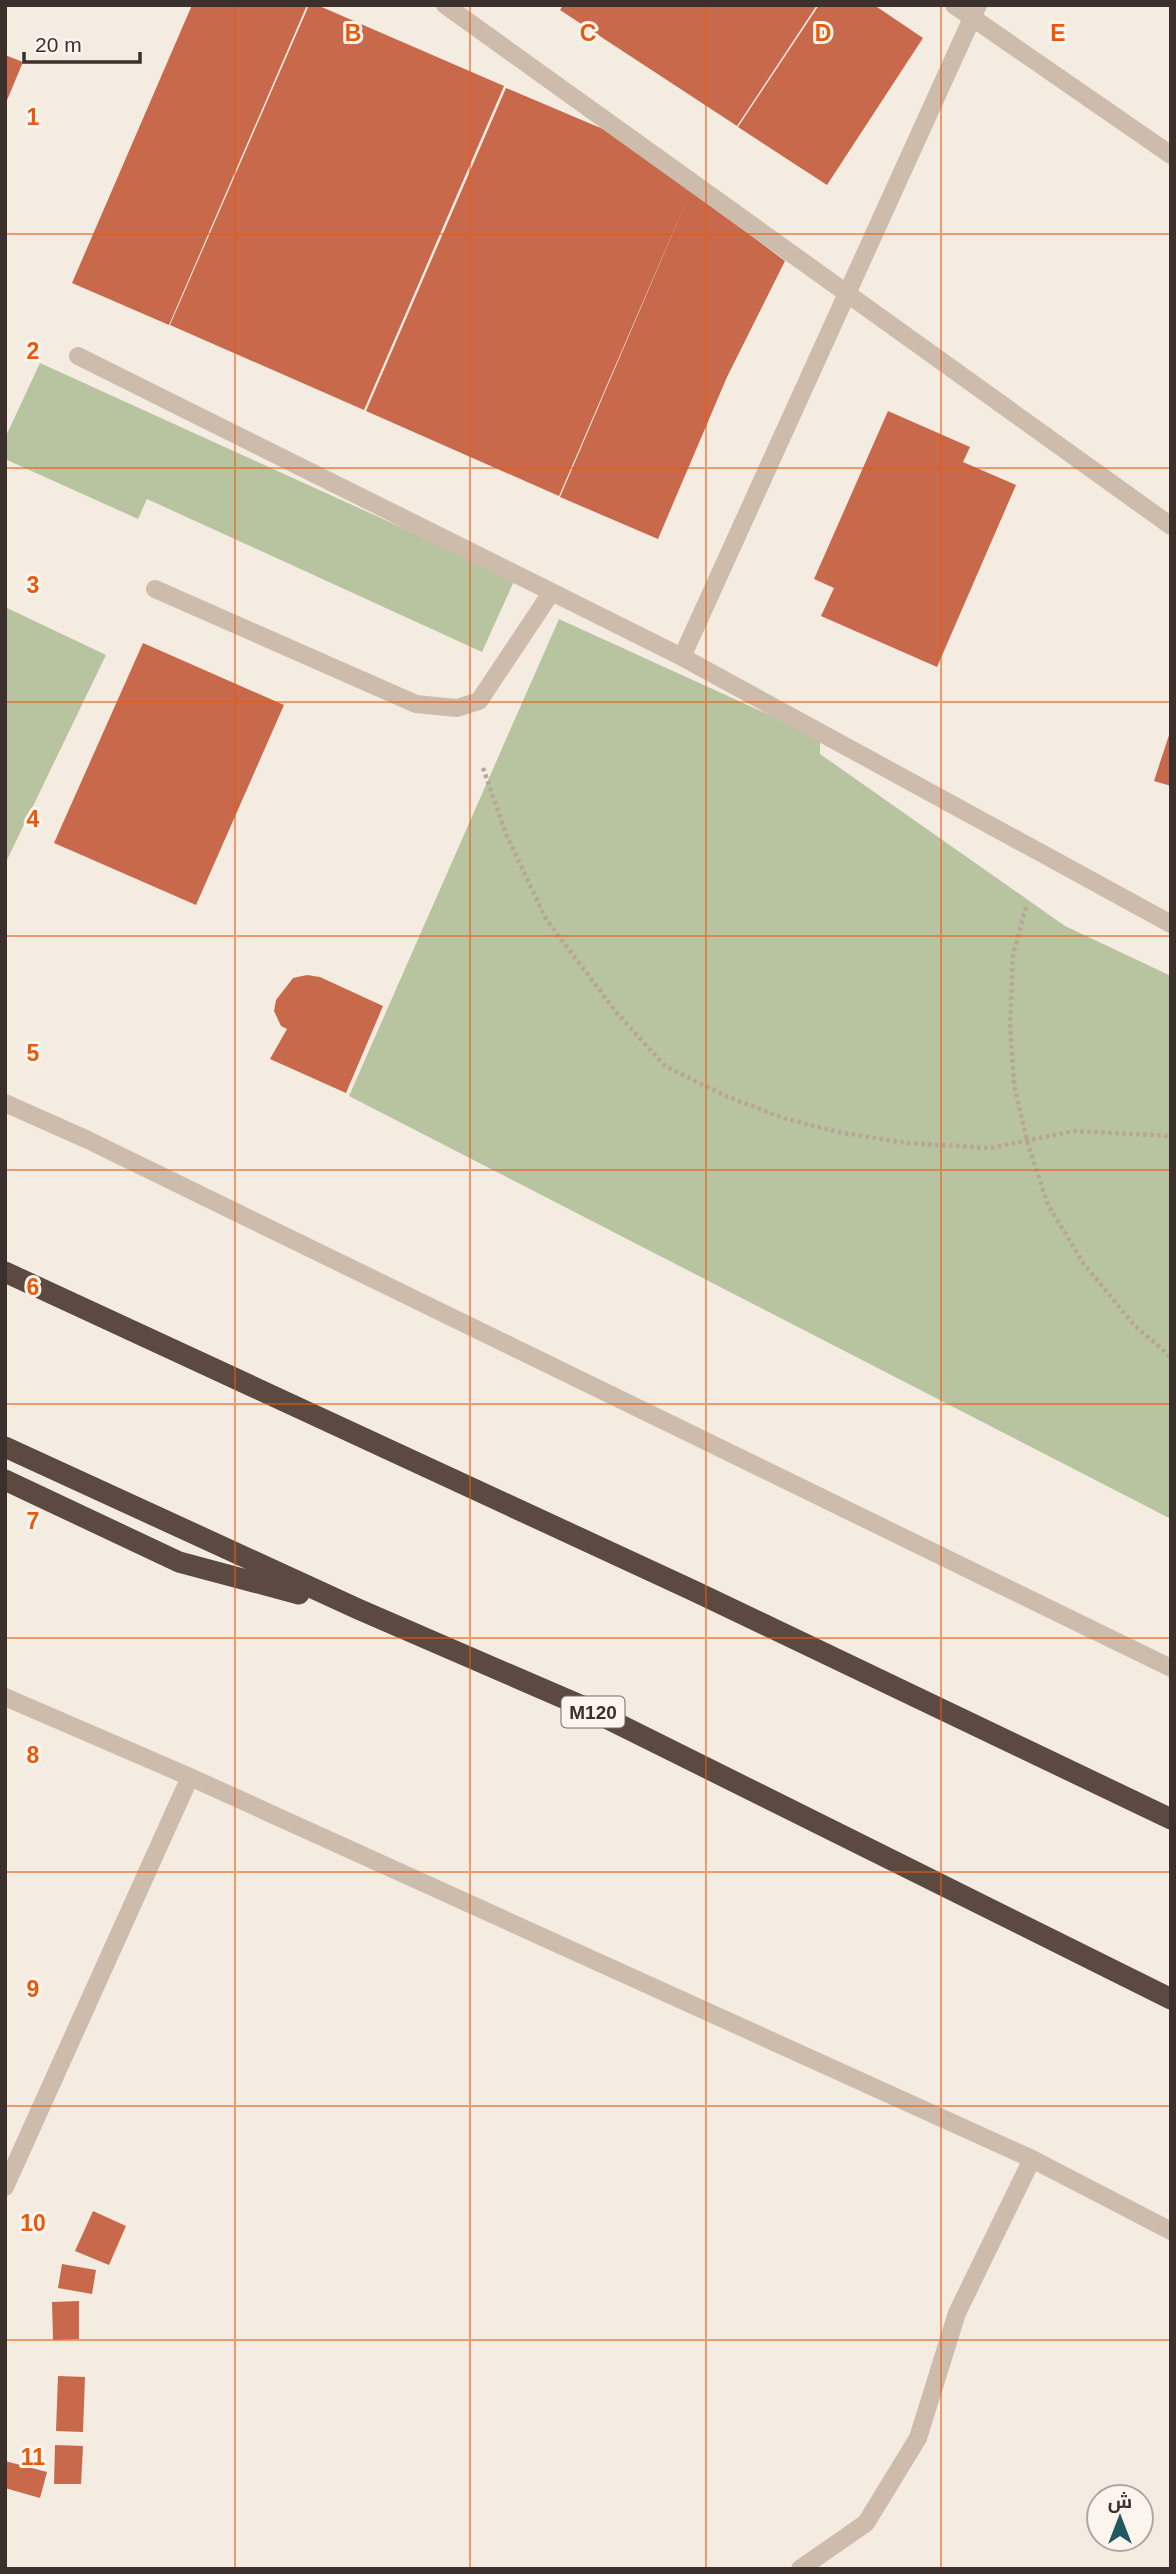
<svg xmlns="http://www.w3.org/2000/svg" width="1176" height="2574" font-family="Helvetica,Cairo,sans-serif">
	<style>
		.green { fill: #b8c4a0 }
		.building { fill: #c8694b }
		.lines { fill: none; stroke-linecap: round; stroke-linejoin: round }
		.path { stroke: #b9a596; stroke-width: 4.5; stroke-dasharray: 3.5 3.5; stroke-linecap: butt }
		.minor { stroke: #cdbbac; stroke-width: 18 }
		.highway { stroke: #5c4a42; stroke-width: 21 }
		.grid { fill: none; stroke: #e8590c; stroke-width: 2; stroke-opacity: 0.55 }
		.labels { text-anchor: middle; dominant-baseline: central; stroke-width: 6; stroke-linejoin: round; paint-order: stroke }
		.shield { fill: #fbf5ee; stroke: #756b66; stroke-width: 2 }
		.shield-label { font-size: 19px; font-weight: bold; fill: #3b302b }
		.grid-label { font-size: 23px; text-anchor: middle; font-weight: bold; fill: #e8590c; stroke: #fbf5ee; stroke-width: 6; stroke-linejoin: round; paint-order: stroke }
	</style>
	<rect width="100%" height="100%" fill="#f4ebe1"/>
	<path class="green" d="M40 363 515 579 482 652 147 499 138 519 5 459V438Z
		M5 607 106 655 5 864Z
		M559 619 820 738V754L1065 926 1171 976V1519L349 1096Z"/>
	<path class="building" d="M192 5H307L169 325 72 283Z
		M309 5H317L504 86 364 410 170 325Z
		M563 5H817L737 126 560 10Z
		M819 5H874L923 38 827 185 738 127Z
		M5 55 23 62 5 105Z
		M506 88 603 129 690 190 785 261 727 377 658 539 560 497 689 195 559 496 366 411Z
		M888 411 970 447 963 462 1016 485 937 667 821 616 834 588 814 579Z
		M143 643 284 705 196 905 54 843Z
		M1170 732H1171V786L1154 781Z
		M307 975 320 977 383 1006 346 1093 270 1059 287 1029 281 1026 274 1011 276 1000 293 978Z
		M93 2211 126 2226 109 2265 75 2251Z
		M62 2264 96 2270 92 2294 58 2288Z
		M79 2301V2339L53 2340 52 2302Z
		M58 2376 85 2377 83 2432 56 2431Z
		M55 2445 83 2446 81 2484H54Z
		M5 2461 47 2472 40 2498 5 2488Z"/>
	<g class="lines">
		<path class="path" d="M483 768 506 834 546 919 616 1012 665 1066 726 1096 783 1118 838 1132 906 1143 990 1148 1074 1131 1171 1136
			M1026 907 1013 955 1010 1025 1014 1084 1027 1141 1048 1205 1084 1264 1134 1325 1171 1357"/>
		<path class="minor" d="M445 5 1171 526
			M954 5 1171 155
			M78 356 682 657 1171 924
			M155 589 416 704 457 708 479 701 551 593
			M682 657 978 5
			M5 1103 88 1140 1171 1668
			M5 1697 190 1777 1032 2159 1171 2231
			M5 2187 190 1777
			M800 2569 866 2523 918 2438 957 2313 1032 2159"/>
		<path class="highway" d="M5 1272 692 1590 1171 1819
			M5 1447 358 1609 582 1706 1171 1999
			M5 1480 179 1562 299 1594"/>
	</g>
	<path class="grid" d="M235 5V2569M470 5V2569M706 5V2569M941 5V2569M5 234H1171M5 468H1171M5 702H1171M5 936H1171M5 1170H1171M5 1404H1171M5 1638H1171M5 1872H1171M5 2106H1171M5 2340H1171"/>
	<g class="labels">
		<rect class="shield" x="561.5" y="1696.5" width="63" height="31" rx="5"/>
		<g class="shield-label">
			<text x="593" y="1712">M120</text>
		</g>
	</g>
	<g class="grid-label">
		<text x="353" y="41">B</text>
		<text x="588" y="41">C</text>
		<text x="823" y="41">D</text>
		<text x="1058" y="41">E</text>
		<text x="33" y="125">1</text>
		<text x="33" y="359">2</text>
		<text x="33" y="593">3</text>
		<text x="33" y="827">4</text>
		<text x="33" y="1061">5</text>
		<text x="33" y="1295">6</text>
		<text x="33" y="1529">7</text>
		<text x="33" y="1763">8</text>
		<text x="33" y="1997">9</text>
		<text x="33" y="2231">10</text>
		<text x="33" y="2465">11</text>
	</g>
	<rect width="1176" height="2574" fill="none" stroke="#3b302b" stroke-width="14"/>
	<g transform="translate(1120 2518)"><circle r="33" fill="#fbf5ee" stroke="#aea6a0" stroke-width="2"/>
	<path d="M0-5L12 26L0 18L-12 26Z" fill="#1f5a5e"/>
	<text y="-10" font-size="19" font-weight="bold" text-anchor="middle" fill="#3b302b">ش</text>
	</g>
	<path d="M24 52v10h116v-10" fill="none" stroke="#3b302b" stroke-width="3.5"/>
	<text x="35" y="52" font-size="21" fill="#3b302b" stroke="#fbf5ee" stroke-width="5" paint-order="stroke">20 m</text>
</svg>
